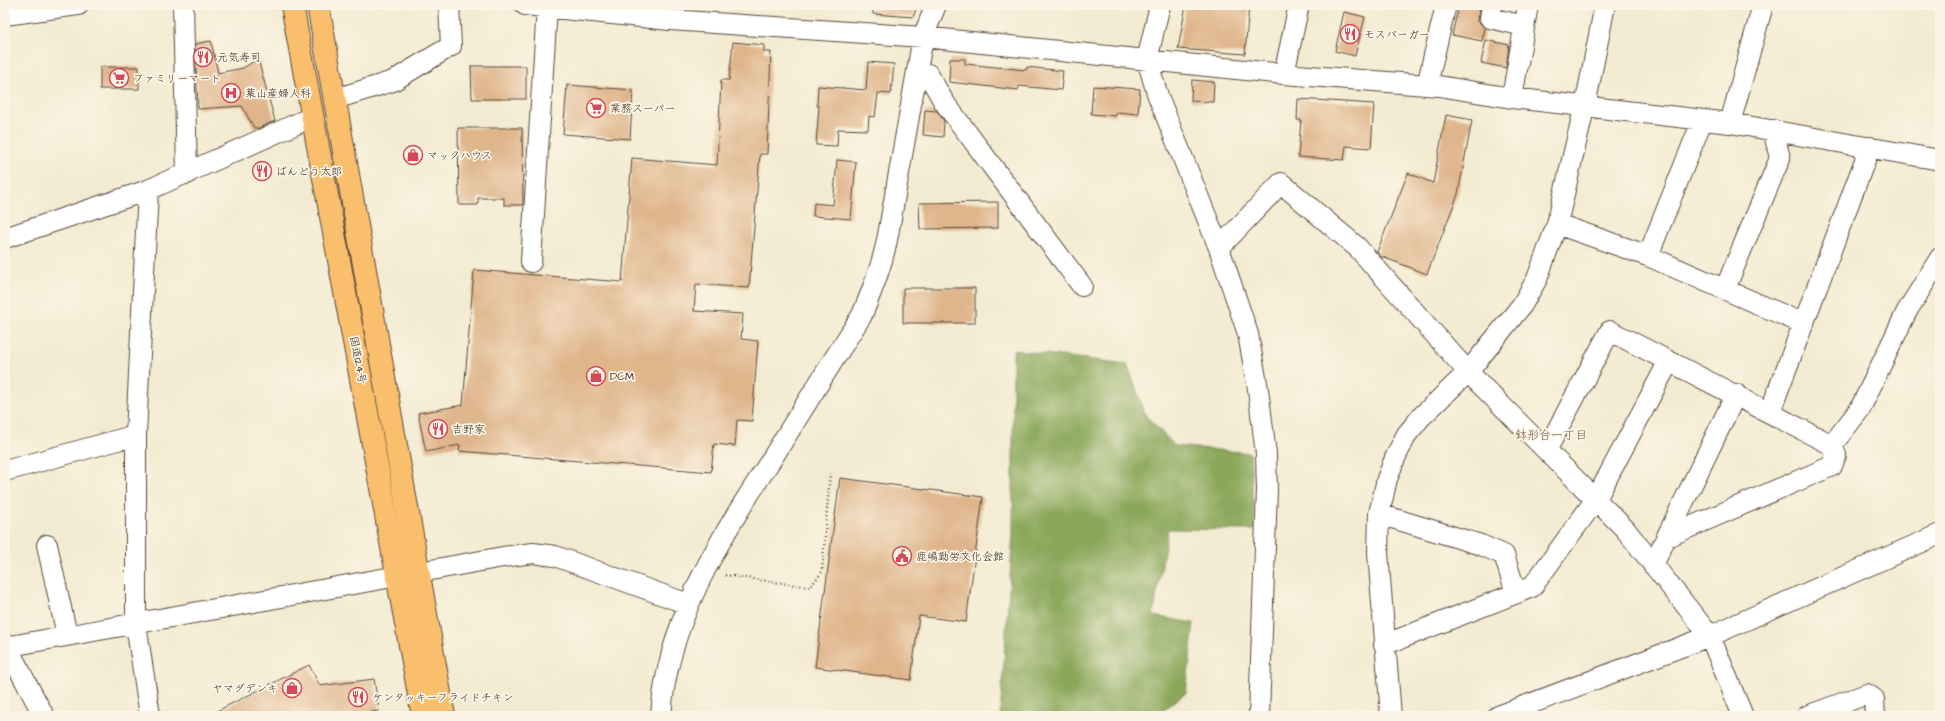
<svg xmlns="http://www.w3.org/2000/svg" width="1945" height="721" font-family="'Architects Daughter','Klee One',sans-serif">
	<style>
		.forest { fill: #8aa75a; stroke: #62683c }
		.building { fill: #dfb58b }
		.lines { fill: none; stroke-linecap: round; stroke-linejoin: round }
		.minor-casing { stroke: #574739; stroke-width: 22 }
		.highway-casing { stroke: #574739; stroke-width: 24 }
		.path { stroke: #574739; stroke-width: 2.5; stroke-dasharray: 1 3; stroke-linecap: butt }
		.minor { stroke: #fff; stroke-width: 20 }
		.highway { stroke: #f9bf6d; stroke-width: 22 }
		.labels { text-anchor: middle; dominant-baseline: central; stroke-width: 3.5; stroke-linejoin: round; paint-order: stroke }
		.poi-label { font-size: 11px; fill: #3b2a1e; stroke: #fcf5e5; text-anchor: start }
		.street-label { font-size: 11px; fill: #3b2a1e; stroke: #fcf5e5 }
		.neighbourhood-label { font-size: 12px; fill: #745b44; stroke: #fcf5e5 }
	</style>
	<rect width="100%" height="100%" fill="#fcf5e5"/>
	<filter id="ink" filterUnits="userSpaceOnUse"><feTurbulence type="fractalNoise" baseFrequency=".025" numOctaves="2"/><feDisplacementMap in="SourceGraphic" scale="8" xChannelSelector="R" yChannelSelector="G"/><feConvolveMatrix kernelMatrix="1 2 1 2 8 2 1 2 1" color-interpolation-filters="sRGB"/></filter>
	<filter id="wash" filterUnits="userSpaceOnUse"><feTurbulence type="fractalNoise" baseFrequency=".012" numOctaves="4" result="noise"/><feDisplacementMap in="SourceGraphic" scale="16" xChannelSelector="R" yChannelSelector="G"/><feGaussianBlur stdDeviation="0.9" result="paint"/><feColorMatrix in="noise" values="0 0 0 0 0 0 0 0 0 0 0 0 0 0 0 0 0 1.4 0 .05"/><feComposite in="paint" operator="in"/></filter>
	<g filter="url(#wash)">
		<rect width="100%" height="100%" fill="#f3ebd1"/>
		<path class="forest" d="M1013 350 1127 364 1146 416 1175 446 1250 453 1255 530 1168 529 1153 616 1194 623 1186 693 1154 716H1000L1013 534Z"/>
		<g id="blocks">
			<path class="building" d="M873 5H918L913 17 873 14Z
				M1186 5H1249L1245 54 1178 49Z
				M1459 5H1480L1478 21 1485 28 1482 41 1452 35Z
				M1344 12 1365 17 1355 56 1335 51Z
				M1486 40 1509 45 1506 68 1481 63Z
				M211 41 218 73 243 68 258 59 275 121 259 128H254L242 106 198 109 195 44Z
				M733 42 764 45V52H771L767 154H760L749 288 696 284 694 311 743 314 741 339 758 341 752 421 737 420 735 446 714 444 711 472 459 451 460 445 426 452 418 413 463 405 474 270 622 282 632 158 717 165 721 80H729Z
				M950 59H965V64L1026 70 1027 67 1063 71 1061 90 1019 86 1018 90 949 82Z
				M868 62 894 64 891 94 878 93 875 117 869 116 868 130 838 129 837 146 816 145 819 106H817L818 86 866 90Z
				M471 66H526V99H472Z
				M100 67H139V89H100Z
				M1192 80 1214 82 1213 102 1191 101Z
				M567 85 633 90 630 139 563 134Z
				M1093 86 1140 89 1138 114 1116 112V116L1091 114Z
				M1298 99 1374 104 1371 148 1346 146 1344 160 1298 157 1301 120H1297Z
				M925 110 937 111 944 121 943 137 923 135Z
				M1446 115 1472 120 1458 194 1427 274 1380 256 1377 252 1408 173 1433 183Z
				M458 128H522L523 205H504V198H478V205H459Z
				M837 160 856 162 851 219 813 216 814 203 833 205Z
				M998 202V228L920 229 919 203Z
				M903 288H975V323H903Z
				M840 478 983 497 966 622 919 616 911 680 815 667Z
				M309 665 320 686 374 679 379 711 341 716H207Z"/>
		</g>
	</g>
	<g filter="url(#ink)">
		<use href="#blocks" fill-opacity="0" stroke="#574739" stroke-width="1"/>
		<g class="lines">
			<g class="minor-casing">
				<path id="minor" d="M183 5 187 174
					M525 5 670 20 923 37 1284 74 1439 86 1512 98 1730 123 1940 160
					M1160 5 1147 60 1158 96 1219 248 1248 334 1258 389 1266 454 1267 490 1259 716
					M1492 5 1490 18 1524 26
					M5 15 78 5
					M928 74 944 102 1082 286
					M1284 74 1299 5
					M1427 85 1446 5
					M1512 98 1528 5
					M335 99 393 81 451 46 449 5
					M1730 123 1763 5
					M148 190 136 435V624L150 716
					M1557 224 1648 256 1804 324
					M5 238 148 190 312 117
					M1219 248 1281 183 1358 248 1468 372 1625 529 1710 636 1743 716
					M1648 256 1702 121
					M531 262 547 7
					M1725 289 1780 158 1773 130
					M1770 412 1870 147
					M1832 445 1860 409 1907 311 1940 258
					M1547 449 1610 331 1832 445 1836 455 1832 466 1667 537
					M5 471 136 435
					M1379 514 1481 545 1504 555 1516 593
					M47 545 67 635
					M1653 565 1736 394
					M1384 645 1532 587 1596 499 1669 361
					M5 647 503 557 533 553 555 556 688 604
					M7 647 44 716
					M661 716C667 619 722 536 773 457 802 410 832 362 862 315 873 288 883 263 888 235L923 37 936 5
					M1391 716 1378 553 1379 514 1387 479 1395 458 1407 434 1421 417 1468 372 1522 305 1537 279 1557 224 1587 96 1605 5
					M1498 716 1710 636 1940 534
					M1807 716 1867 694 1874 699 1875 716"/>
			</g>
			<g class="highway-casing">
				<path id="highway" d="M292 5 423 716
					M318 5 444 716"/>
			</g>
			<path class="path" d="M725 575 810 587 822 572 830 473"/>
			<use href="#minor" class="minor"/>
			<use href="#highway" class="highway"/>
		</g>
	</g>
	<defs>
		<g id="restaurant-ring" transform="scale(1)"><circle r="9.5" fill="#fcf5e5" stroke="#d1495b" stroke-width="1.5"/><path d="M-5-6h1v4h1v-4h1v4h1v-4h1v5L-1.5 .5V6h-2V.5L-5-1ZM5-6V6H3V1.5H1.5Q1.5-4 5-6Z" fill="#d1495b"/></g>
		<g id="supermarket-ring" transform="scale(1)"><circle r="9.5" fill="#fcf5e5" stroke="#d1495b" stroke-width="1.5"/><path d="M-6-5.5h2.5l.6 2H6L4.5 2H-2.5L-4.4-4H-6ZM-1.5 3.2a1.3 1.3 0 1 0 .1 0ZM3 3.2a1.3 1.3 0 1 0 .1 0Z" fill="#d1495b"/></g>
		<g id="hospital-ring" transform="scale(1)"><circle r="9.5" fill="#fcf5e5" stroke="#d1495b" stroke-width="1.5"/><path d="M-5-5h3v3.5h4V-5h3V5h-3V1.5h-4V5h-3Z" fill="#d1495b"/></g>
		<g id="shop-ring" transform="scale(1)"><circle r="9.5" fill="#fcf5e5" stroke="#d1495b" stroke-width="1.5"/><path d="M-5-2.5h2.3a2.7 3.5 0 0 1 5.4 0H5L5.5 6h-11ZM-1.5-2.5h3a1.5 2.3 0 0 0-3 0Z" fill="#d1495b"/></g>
		<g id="civic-ring" transform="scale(1)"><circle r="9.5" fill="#fcf5e5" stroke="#d1495b" stroke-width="1.5"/><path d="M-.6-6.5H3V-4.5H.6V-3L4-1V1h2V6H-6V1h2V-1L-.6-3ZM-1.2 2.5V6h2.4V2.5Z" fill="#d1495b"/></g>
	</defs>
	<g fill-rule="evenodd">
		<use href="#restaurant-ring" x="1350" y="34"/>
		<use href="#restaurant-ring" x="203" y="57"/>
		<use href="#supermarket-ring" x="119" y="78"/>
		<use href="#hospital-ring" x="231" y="93"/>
		<use href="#supermarket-ring" x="596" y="108"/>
		<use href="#shop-ring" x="413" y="155"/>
		<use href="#restaurant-ring" x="262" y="171"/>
		<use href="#shop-ring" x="596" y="376"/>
		<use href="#restaurant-ring" x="438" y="429"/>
		<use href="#civic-ring" x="902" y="556"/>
		<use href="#shop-ring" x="292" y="688"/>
		<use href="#restaurant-ring" x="358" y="697"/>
	</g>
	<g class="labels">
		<g class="poi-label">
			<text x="1364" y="34">モスバーガー</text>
			<text x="217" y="57">元気寿司</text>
			<text x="133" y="78">ファミリーマート</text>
			<text x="245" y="93">葉山産婦人科</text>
			<text x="610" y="108">業務スーパー</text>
			<text x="427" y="155">マックハウス</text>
			<text x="276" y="171">ばんどう太郎</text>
			<text x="610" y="376">DCM</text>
			<text x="452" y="429">吉野家</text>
			<text x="916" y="556">鹿嶋勤労文化会館</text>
			<text x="278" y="688" text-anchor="end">ヤマダデンキ</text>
			<text x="372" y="697">ケンタッキーフライドチキン</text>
		</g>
		<g class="street-label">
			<text transform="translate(358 360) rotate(79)">国道124号</text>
		</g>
		<g class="neighbourhood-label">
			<text x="1551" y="435">鉢形台一丁目</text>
		</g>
	</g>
	<rect width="1945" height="721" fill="none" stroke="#fcf5e5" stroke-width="20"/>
</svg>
